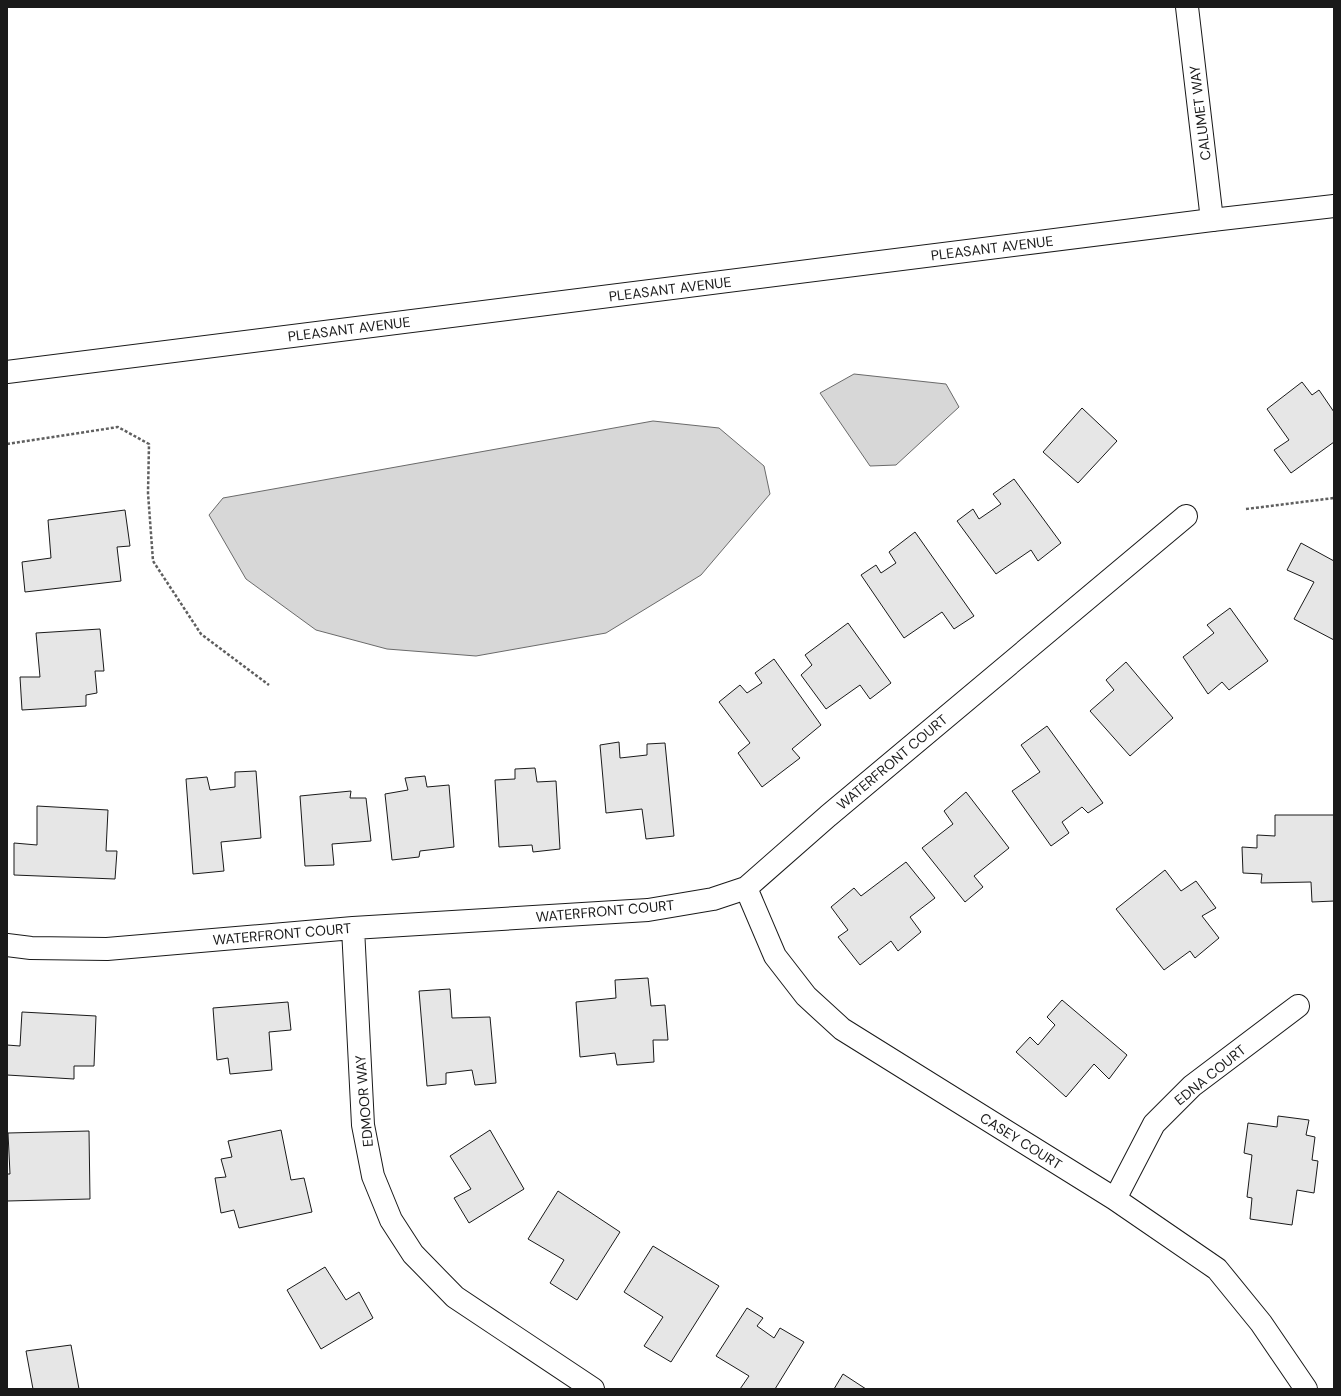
<svg xmlns="http://www.w3.org/2000/svg" width="1341" height="1396" font-family="'DM Sans',sans-serif">
	<style>
		.water { fill: #d7d7d7; stroke: #6a6a6a }
		.building { fill: #e6e6e6; stroke: #1a1a1a }
		.lines { fill: none; stroke-linecap: round; stroke-linejoin: round }
		.minor-casing { stroke: #1a1a1a; stroke-width: 24 }
		.major-casing { stroke: #1a1a1a; stroke-width: 24 }
		.path { stroke: #5f5f5f; stroke-width: 2.5; stroke-dasharray: 3 2; stroke-linecap: butt }
		.minor { stroke: #fff; stroke-width: 22 }
		.major { stroke: #fff; stroke-width: 22 }
		.labels { text-anchor: middle; dominant-baseline: central; stroke-width: 3; stroke-linejoin: round; paint-order: stroke }
		.street-label { font-size: 14px; fill: #1a1a1a; stroke: #fff }
	</style>
	<rect width="100%" height="100%" fill="#fff"/>
	<path class="water" d="M854 374 946 384 959 407 896 465 870 466 820 393Z
		M653 421 719 428 764 466 770 494 701 575 606 633 476 656 387 649 316 630 246 579 209 515 223 498Z"/>
	<path class="building" d="M1302 382 1312 395 1319 390 1334 412V442L1291 473 1274 450 1289 440 1267 409Z
		M1082 408 1117 441 1078 483 1043 452Z
		M1014 479 1061 543 1038 561 1031 550 996 574 957 521 973 509 979 519 1001 504 993 494Z
		M125 510 130 546 117 547 121 581 25 592 22 562 51 558 48 520Z
		M915 532 974 616 954 629 942 612 904 638 861 575 876 565 881 573 896 563 889 552Z
		M1301 543 1334 561V640L1294 619 1314 582 1287 570Z
		M1230 608 1268 661 1229 690 1222 682 1208 694 1183 657 1214 633 1207 625Z
		M848 623 891 683 870 699 860 685 826 709 801 675 812 665 805 655Z
		M100 629 104 671H95L97 693 86 695V706L22 710 20 677H40L36 633Z
		M774 659 821 725 792 749 800 758 762 787 738 753 750 743 719 702 740 685 747 693 762 683 755 673Z
		M1126 662 1173 718 1130 756 1090 711 1114 690 1106 680Z
		M1047 726 1103 803 1088 813 1082 807 1062 822 1069 833 1051 846 1012 791 1040 772 1021 745Z
		M619 742 620 758 647 755V744L665 743 674 836 646 839 642 809 606 813 600 745Z
		M535 768 537 782 556 781 560 849 533 852 532 845 499 847 495 780 515 779V769Z
		M256 771 261 838 221 842 224 871 193 874 186 779 207 777 210 790 235 787V772Z
		M425 776 427 787 449 785 454 847 420 851 419 857 392 860 385 794 408 790 405 778Z
		M351 791 350 798H366L371 841 332 844 334 865 305 866 300 796Z
		M966 792 1009 848 974 876 983 887 965 902 922 848 953 824 944 811Z
		M37 806 108 810 106 851H117L115 879 14 875V843L37 845Z
		M1275 815H1334V901L1312 902 1311 882 1261 883 1262 874 1243 873 1242 847 1257 848V835L1275 836Z
		M906 862 935 898 910 917 921 932 898 951 891 941 860 965 838 937 848 930 831 907 854 888 861 896Z
		M1165 870 1181 891 1196 881 1216 908 1202 916 1219 938 1195 958 1190 951 1164 970 1116 909Z
		M648 978 651 1006 665 1005 668 1040H653L654 1062 617 1065 615 1053 580 1057 576 1002 616 998 615 980Z
		M450 989 452 1018 490 1017 496 1083 475 1085 472 1070 446 1073V1084L427 1086 419 991Z
		M1062 1000 1127 1055 1109 1079 1094 1064 1066 1097 1016 1052 1030 1037 1038 1045 1055 1025 1047 1017Z
		M288 1002 291 1030 269 1032 272 1070 230 1074 228 1058 217 1060 213 1008Z
		M22 1012 96 1016 94 1066H74V1079L7 1075V1045L20 1046Z
		M1278 1116 1309 1120 1306 1135 1315 1137 1312 1160 1318 1161 1314 1193 1297 1190 1292 1225 1250 1219 1252 1198 1247 1197 1252 1155 1244 1153 1248 1123 1277 1127Z
		M281 1130 291 1180 304 1178 312 1212 239 1228 234 1210 221 1213 215 1178 226 1177 221 1159 232 1157 228 1141Z
		M490 1130 524 1189 469 1223 454 1198 471 1189 450 1156Z
		M89 1131 90 1199 7 1201V1174H10L8 1133Z
		M558 1191 620 1232 577 1300 550 1283 564 1260 528 1239Z
		M653 1246 719 1286 671 1362 644 1346 663 1317 624 1292Z
		M325 1267 346 1300 359 1292 373 1318 321 1349 287 1290Z
		M747 1308 763 1318 757 1326 774 1338 780 1328 804 1342 775 1389H740L749 1376 716 1356Z
		M71 1345 79 1389H33L26 1351Z
		M843 1374 866 1389H834Z"/>
	<g class="lines">
		<g class="minor-casing">
			<path id="minor" d="M1187 7 1212 220
				M746 888 775 956 806 996 842 1029 1115 1199 1217 1269 1261 1323 1306 1389
				M353 928 363 1125 373 1176 391 1220 413 1254 455 1297 593 1389
				M7 945 31 948 107 949 353 928 648 910 713 899 746 888 828 816 1186 516
				M1115 1199 1154 1124 1192 1086 1298 1006"/>
		</g>
		<g class="major-casing">
			<path id="major" d="M7 372 1212 220 1334 206"/>
		</g>
		<path class="path" d="M7 444 118 427 149 444 148 493 153 561 201 634 269 685
			M1246 509 1334 498"/>
		<use href="#minor" class="minor"/>
		<use href="#major" class="major"/>
	</g>
	<g class="labels">
		<g class="street-label">
			<text transform="translate(1200 113) rotate(-97)">CALUMET WAY</text>
			<text transform="translate(992 248) rotate(-7)">PLEASANT AVENUE</text>
			<text transform="translate(670 289) rotate(-7)">PLEASANT AVENUE</text>
			<text transform="translate(349 329) rotate(-7)">PLEASANT AVENUE</text>
			<text transform="translate(892 762) rotate(-40)">WATERFRONT COURT</text>
			<text transform="translate(605 911) rotate(-5)">WATERFRONT COURT</text>
			<text transform="translate(282 934) rotate(-5)">WATERFRONT COURT</text>
			<text transform="translate(1210 1075) rotate(-39)">EDNA COURT</text>
			<text transform="translate(364 1101) rotate(-95)">EDMOOR WAY</text>
			<text transform="translate(1021 1141) rotate(32)">CASEY COURT</text>
		</g>
	</g>
	<rect width="1341" height="1396" fill="none" stroke="#1a1a1a" stroke-width="16"/>
</svg>
